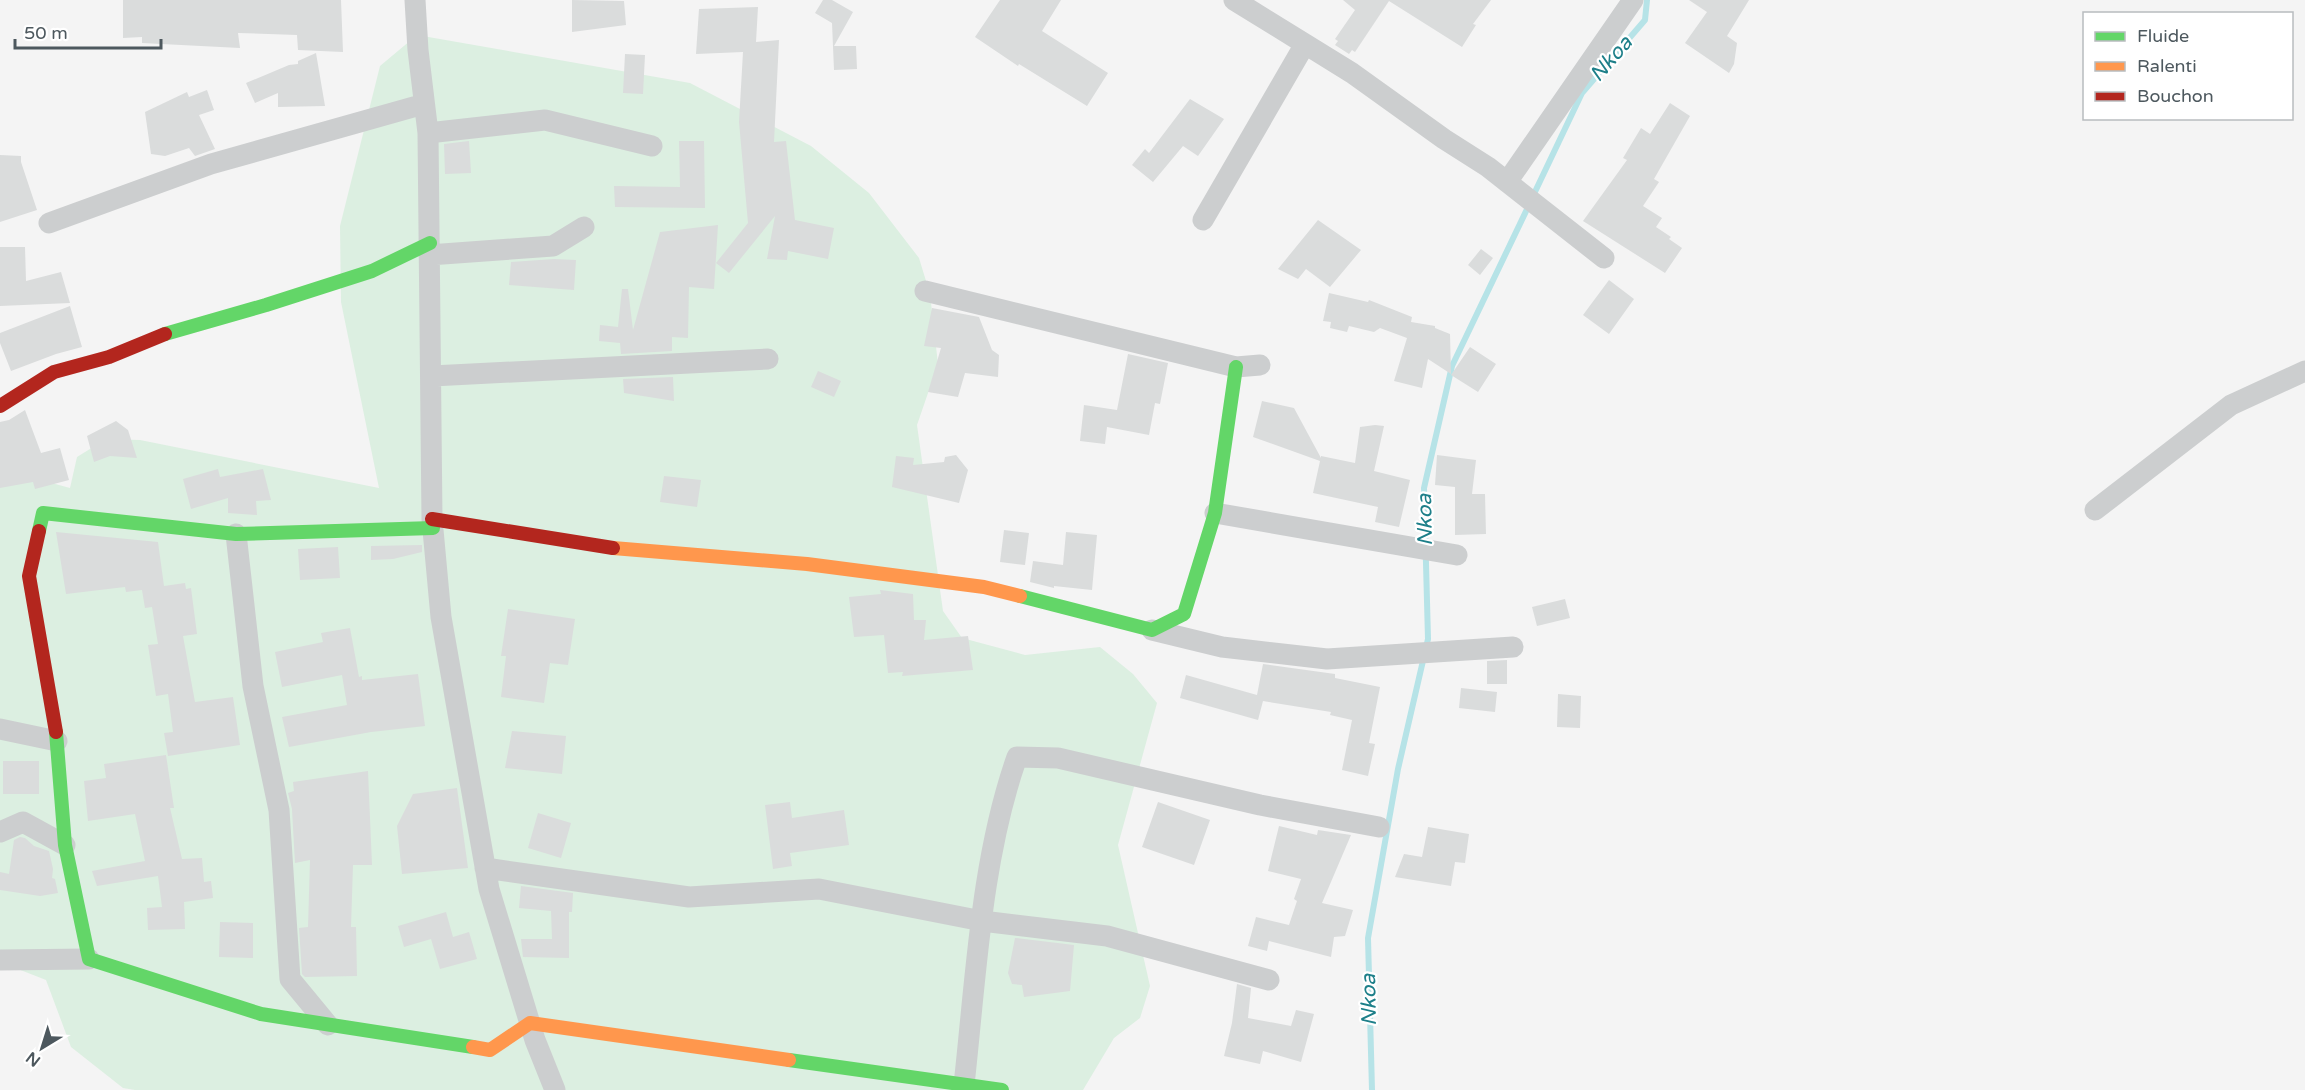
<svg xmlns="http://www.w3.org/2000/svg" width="2305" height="1090" font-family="'Varela Round',sans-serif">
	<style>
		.green { fill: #dcefe1 }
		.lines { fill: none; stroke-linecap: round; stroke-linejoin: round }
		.stream { stroke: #b6e3e7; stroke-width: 6 }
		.building { fill: #dadcdc }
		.street { stroke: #cccecf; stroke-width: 21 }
		.fast { stroke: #63d668; stroke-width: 14 }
		.slow { stroke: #ff974d; stroke-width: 14 }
		.jam { stroke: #b3261e; stroke-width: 14 }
		.labels { text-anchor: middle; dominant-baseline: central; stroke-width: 4.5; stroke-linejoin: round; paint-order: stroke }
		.water-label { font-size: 21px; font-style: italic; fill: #1d7f89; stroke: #fff }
	</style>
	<rect width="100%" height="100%" fill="#f4f4f4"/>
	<path class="green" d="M417 35 690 83 811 146 869 193 919 258 930 294 938 364 917 425 943 611 962 638 1025 655 1100 647 1133 674 1157 703 1118 845 1150 986 1140 1018 1114 1038 1083 1090H135L123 1088 71 1047 46 980 0 962V469L70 488 77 457 106 439 140 440 379 488 341 302 340 226 380 66Z"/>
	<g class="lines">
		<path class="stream" d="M1533 196 1582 93 1645 20 1647 0
			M1372 1090 1368 938 1398 769 1428 639 1424 488 1452 366 1529 205"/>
	</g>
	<path class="building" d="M123 0H341L343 52 298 50 297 35 238 33 240 48 142 43V37L123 38Z
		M572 0 624 1 626 25 572 32Z
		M823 0H832L853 12 834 46H856L857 69 834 70 832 23 815 13Z
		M1000 0H1061L1042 31 1108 73 1087 106 1019 64 1018 66 975 37Z
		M1343 0H1491L1473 24 1476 25 1462 47 1389 1 1355 52 1352 50 1349 54 1335 45 1338 41 1335 39 1355 10Z
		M1689 0H1749L1727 36 1737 43 1734 64 1729 73 1685 43 1707 12Z
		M758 7 756 42 779 40 774 142 786 141 795 220 834 228 828 259 788 251 787 260 767 259 775 216 729 273 716 263 748 223 739 122 743 52 696 54 699 9Z
		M316 53 325 106 278 107V93L255 103 246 83 289 65 298 64V61Z
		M625 54 645 55 643 94 623 93Z
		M207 90 214 110 199 115 215 149 195 156 189 148 165 156 151 154 145 112 187 92 189 97Z
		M1190 99 1224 119 1198 156 1183 146 1153 182 1132 165 1145 149 1149 153Z
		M1670 103 1690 116 1654 179 1659 182 1643 206 1662 218 1656 227 1671 237 1669 239 1682 248 1665 273 1583 221 1627 160 1623 158 1641 128 1650 134Z
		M469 141 471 173 445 174 444 144Z
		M679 141H704L705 208 615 207 614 186 680 187Z
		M0 155 21 156V162L37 210 0 222Z
		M1318 220 1361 250 1330 287 1306 269 1298 279 1278 269Z
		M718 225 714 289 689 287 688 338 672 337V351L621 354 620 343 599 341 600 325 618 327 622 289H628L633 330 660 232Z
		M0 247H25L26 281 61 272 70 303 0 306Z
		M1481 249 1493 258 1480 275 1468 265Z
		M554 259 576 260 574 290 509 285 511 262Z
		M1609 280 1634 299 1609 334 1583 315Z
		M1329 293 1368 302 1369 300 1412 317 1411 322 1435 326V328L1450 334 1451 374 1428 359 1422 388 1394 381 1407 338 1380 328 1374 332 1349 326 1347 332 1330 328 1331 322 1323 321Z
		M70 306 82 347 56 354 11 371 0 343V333Z
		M932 308 979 317 992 350 999 355 998 377 965 373 958 397 928 392 941 348 924 346Z
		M1470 347 1496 364 1478 392 1451 375Z
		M1128 354 1168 363 1160 404 1155 403 1149 435 1107 427 1105 444 1080 441 1084 405 1117 410Z
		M818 371 841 381 834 397 811 387Z
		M673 377 674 401 624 393 623 379Z
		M1262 401 1294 408 1321 458V456L1355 463 1360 427 1375 425 1384 426 1374 471 1410 480 1399 527 1375 522 1378 507 1313 493 1320 461 1253 437Z
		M25 410 41 453 60 448 69 480 35 489 33 482 0 488V422L9 420Z
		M116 421 128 430 137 458 110 456 94 462 87 436Z
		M956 455 968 470 959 503 892 487 896 456 914 458 913 465 944 462 945 457Z
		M1437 455 1476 460 1472 494H1485L1486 534 1455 535V487L1435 485Z
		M218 469 220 477 263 469 271 500 256 501 257 515 228 513V498L191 509 183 479Z
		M664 476 701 480 697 507 660 502Z
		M1004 530 1029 533 1025 565 1000 562Z
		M56 532 158 542 164 586 185 583 186 589 191 588 197 634 183 636 195 702 233 697 240 745 168 756 164 733 173 732 168 694 156 696 148 645 158 644 152 607 145 608 142 590 126 592 125 587 66 594Z
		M1066 532 1097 535 1092 590 1054 586V588L1030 582 1033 561 1063 565Z
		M422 545V552L393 559 371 560V546Z
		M338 547 340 578 300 580 298 549Z
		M880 590 913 594 914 620H926L924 640 968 636 973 670 902 676 903 672 888 673 884 635 854 637 849 597 881 594Z
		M1565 599 1570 618 1537 626 1532 607Z
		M508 609 575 619 568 665 550 663 544 703 501 697 506 656H501Z
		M350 628 359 677 362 676V680L418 674 425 726 371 732 289 747 282 717 347 705 342 675 282 687 275 652 323 642 321 633Z
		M1507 660V684H1487V661Z
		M1263 664 1335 674V678L1380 687 1369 743 1375 744 1368 776 1342 770 1352 720 1330 715 1331 712 1263 701 1258 720 1180 698 1186 675 1257 695Z
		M1461 688 1497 692 1495 712 1459 708Z
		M1558 694 1581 696 1580 728 1557 727Z
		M512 731 566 736 562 774 505 768Z
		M166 755 174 808H170L182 859 202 858 204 882 211 881 213 898 184 902 185 929 148 930 147 908 162 907 158 876 97 886 92 871 145 861 135 814 88 821 84 781 106 778 104 764Z
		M3 761H39V794H3Z
		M368 771 372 865H353L351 927H356L357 976 305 977 302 974 299 928 308 927 310 860 295 863 292 809 288 793 294 791 293 782Z
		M457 788 468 868 402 874 397 826 413 794Z
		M790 802 792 818 844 810 849 845 790 853 792 866 773 869 765 805Z
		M1158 802 1210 820 1194 865 1142 847Z
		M538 813 571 823 561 858 528 848Z
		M1279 826 1317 835 1318 830 1351 835 1322 903 1353 910 1345 936 1334 937 1331 957 1269 941 1267 951 1248 946 1256 917 1289 925 1297 901 1294 899 1301 879 1268 871Z
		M1428 827 1469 834 1465 863 1455 862 1451 886 1395 877 1404 854 1422 857Z
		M20 837 25 838 34 846 49 851 53 869 52 878 55 879 58 893 40 896 0 890V872L9 874 14 840Z
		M521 886 573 893 572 912H569V958L523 957 521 939H552L551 911 519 908Z
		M446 912 453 937 469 932 477 959 440 969 431 939 404 947 398 926Z
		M220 922 253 923V958L219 957Z
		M1015 938 1074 945 1070 991 1024 997 1022 985 1012 984 1008 973Z
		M1237 984 1251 988 1248 1018 1291 1026 1296 1010 1314 1014 1301 1062 1263 1051 1260 1064 1224 1056 1232 1023Z"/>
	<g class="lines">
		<path class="street" d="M415 0 418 50 428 133 432 519 441 617 489 889 535 1040 555 1090
			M1234 0 1352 73 1444 139 1488 167 1604 258
			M428 133 545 120 652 146
			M1507 182 1633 0
			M1203 220 1305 44
			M49 223 211 164 424 104
			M429 255 553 246 584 227
			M925 291 1236 367 1260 365
			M432 376 768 359
			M2095 510 2231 405 2305 371
			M1215 513 1457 555
			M236 534 253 686 279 810 290 979 328 1025
			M1152 630 1222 647 1327 659 1513 647
			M0 729 57 741
			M0 832 23 822 65 845
			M485 868 689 897 819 889 982 921 1107 936 1269 980
			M0 960 89 959
			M964 1085C976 977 981 859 1017 757L1058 758 1260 805 1379 827"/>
		<path class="fast" d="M165 334 266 305 372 271 430 243
			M39 531 43 513 236 534 433 528
			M1020 596 1152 630 1184 614 1215 513 1236 367
			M56 732 65 845 89 959 261 1014 473 1047
			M789 1060 1002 1090"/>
		<path class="slow" d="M613 548 807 564 984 587 1020 596
			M473 1047 490 1050 530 1023 789 1060"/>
		<path class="jam" d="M0 406 54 372 109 357 165 334
			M432 519 613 548
			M39 531 29 576 56 732"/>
	</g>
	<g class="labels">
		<g class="water-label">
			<text transform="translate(1611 59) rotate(-49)">Nkoa</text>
			<text transform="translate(1425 520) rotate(-91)">Nkoa</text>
			<text transform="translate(1369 1000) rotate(-91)">Nkoa</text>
		</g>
	</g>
	<rect x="2083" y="12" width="210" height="108" fill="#ffffff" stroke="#b8bcbf" stroke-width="1.5"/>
	<rect x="2095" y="32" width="30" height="9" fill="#63d668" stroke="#b8bcbf" stroke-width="1.5"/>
	<text x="2137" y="42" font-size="18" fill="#4d585e">Fluide</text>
	<rect x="2095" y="62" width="30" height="9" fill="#ff974d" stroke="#b8bcbf" stroke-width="1.5"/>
	<text x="2137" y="72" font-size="18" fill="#4d585e">Ralenti</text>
	<rect x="2095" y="92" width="30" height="9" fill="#b3261e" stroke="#b8bcbf" stroke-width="1.5"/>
	<text x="2137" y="102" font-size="18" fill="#4d585e">Bouchon</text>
	<g transform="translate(42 1048) rotate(218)" stroke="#ffffff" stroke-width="4.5" paint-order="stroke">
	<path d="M0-4.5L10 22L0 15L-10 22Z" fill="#4d585e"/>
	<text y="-9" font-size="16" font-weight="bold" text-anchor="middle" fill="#4d585e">N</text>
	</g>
	<path d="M15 39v9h146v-9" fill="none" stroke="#4d585e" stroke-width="3"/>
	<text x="24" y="39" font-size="18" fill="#4d585e" stroke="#ffffff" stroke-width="4.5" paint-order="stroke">50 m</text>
</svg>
